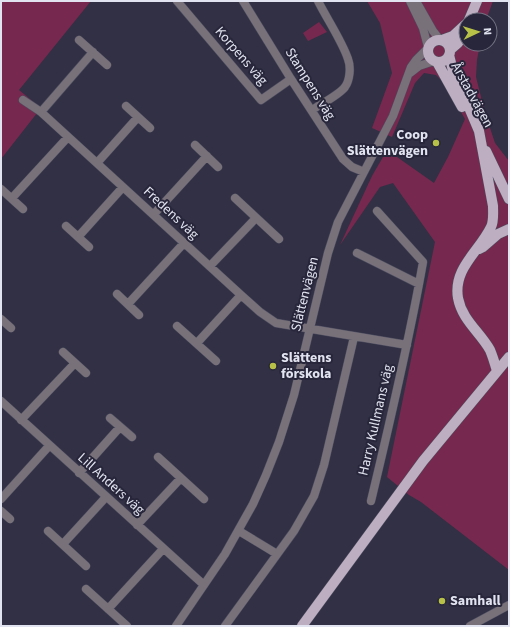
<svg xmlns="http://www.w3.org/2000/svg" width="510" height="627" font-family="'Source Sans 3',sans-serif">
	<style>
		.green { fill: #77284e }
		.lines { fill: none; stroke-linecap: round; stroke-linejoin: round }
		.minor-casing { stroke: #4d4d60; stroke-width: 9 }
		.major-casing { stroke: #4d4d60; stroke-width: 11 }
		.minor { stroke: #78717a; stroke-width: 8 }
		.major { stroke: #bdaec1; stroke-width: 10 }
		.poi-dot { fill: #b7c148; stroke: #27263a; stroke-width: 1.5 }
		.labels { text-anchor: middle; dominant-baseline: central; stroke-width: 4; stroke-linejoin: round; paint-order: stroke }
		.street-label { font-size: 14px; fill: #e2e3f0; stroke: #27263a }
		.poi-label { font-size: 14px; font-weight: bold; fill: #e2e3f0; stroke: #27263a; text-anchor: start }
	</style>
	<rect width="100%" height="100%" fill="#313044"/>
	<path class="green" d="M1 1H91L19 90 41 108 1 159Z
		M367 1H493L486 20H466V44H480L477 60 476 77 485 113 495 143 509 161V570L421 502 409 495 387 477 435 242 393 183 380 187 340 245 372 176 387 150 434 183 448 157 465 119 444 83 436 75 424 73 415 83 392 137 372 128 392 73 380 23Z
		M319 22 327 32 308 41 303 33Z"/>
	<g class="lines">
		<g class="minor-casing">
			<path id="minor" d="M177 1 261 100 291 79
				M243 1 291 79 343 159 352 167 364 172
				M410 1 423 28 428 47
				M416 1 433 31 440 40
				M79 40 107 65
				M410 73 419 66 434 61
				M23 100 41 112 241 295 260 312 276 323 407 345
				M126 106 150 128
				M312 110C321 104 339 95 345 87 350 80 351 67 348 59 342 41 327 19 318 1
				M41 112 93 52
				M195 145 218 167
				M97 163 138 117
				M1 189 23 209
				M12 198 68 137
				M235 198 279 239
				M154 214 207 156
				M66 226 89 247
				M78 237 123 187
				M357 253 419 284
				M210 266 256 218
				M117 294 139 315
				M128 304 184 243
				M1 319 11 328
				M177 326 216 361
				M197 343 241 295
				M63 352 86 373
				M1 401 204 585
				M110 418 132 437
				M21 420 75 363
				M158 457 204 499
				M79 473 120 427
				M1 499 49 446
				M371 501C390 422 409 342 423 262L377 211
				M1 511 10 519
				M137 525 181 478
				M48 531 86 566
				M239 531 277 554
				M63 544 106 497
				M86 589 127 626
				M108 609 163 549
				M176 626 225 554 253 504 266 475 279 442 294 395 328 253 338 222 393 116 411 67 416 60 428 48
				M225 626 294 531 314 496 324 465 354 337
				M470 626 509 605"/>
		</g>
		<g class="major-casing">
			<path id="major" d="M469 20 477 1
				M442 40 453 36 466 24
				M428 51a11 11 0 1 1 22 0a11 11 0 1 1-22 0Z
				M450 50 458 43 466 31
				M449 55 454 75 465 98 479 131 493 206C493 213 494 221 491 227 479 252 453 268 458 298 462 320 480 332 490 350 493 357 495 364 497 371
				M437 62 462 107
				M486 151 509 199
				M479 249 483 247 498 234 509 229
				M302 626 423 461 509 357"/>
		</g>
		<use href="#minor" class="minor"/>
		<use href="#major" class="major"/>
	</g>
	<g class="poi-dot">
		<circle cx="436" cy="143" r="4"/>
		<circle cx="273" cy="366" r="4"/>
		<circle cx="442" cy="601" r="4"/>
	</g>
	<g class="labels">
		<g class="street-label">
			<text transform="translate(241 56) rotate(49)">Korpens väg</text>
			<text transform="translate(310 84) rotate(58)">Stampens väg</text>
			<text transform="translate(472 95) rotate(61)">Årstadvägen</text>
			<text transform="translate(171 213) rotate(43)">Fredens väg</text>
			<text transform="translate(305 294) rotate(-76)">Slättenvägen</text>
			<text transform="translate(376 420) rotate(-77)">Harry Kullmans väg</text>
			<text transform="translate(111 484) rotate(42)">Lill Anders väg</text>
		</g>
		<g class="poi-label">
			<text x="428" y="135" text-anchor="end">Coop<tspan x="428" dy="16">Slättenvägen</tspan></text>
			<text x="281" y="358">Slättens<tspan x="281" dy="16">förskola</tspan></text>
			<text x="450" y="601">Samhall</text>
		</g>
	</g>
	<rect width="510" height="627" fill="none" stroke="#e2e3f0" stroke-width="4"/>
	<g transform="translate(478 32) rotate(86)"><circle r="19" fill="#27263a" stroke="#727283"/>
	<path d="M0-3L7 15L0 10L-7 15Z" fill="#b7c148"/>
	<text y="-6" font-size="11" font-weight="bold" text-anchor="middle" fill="#e2e3f0">N</text>
	</g>
</svg>
